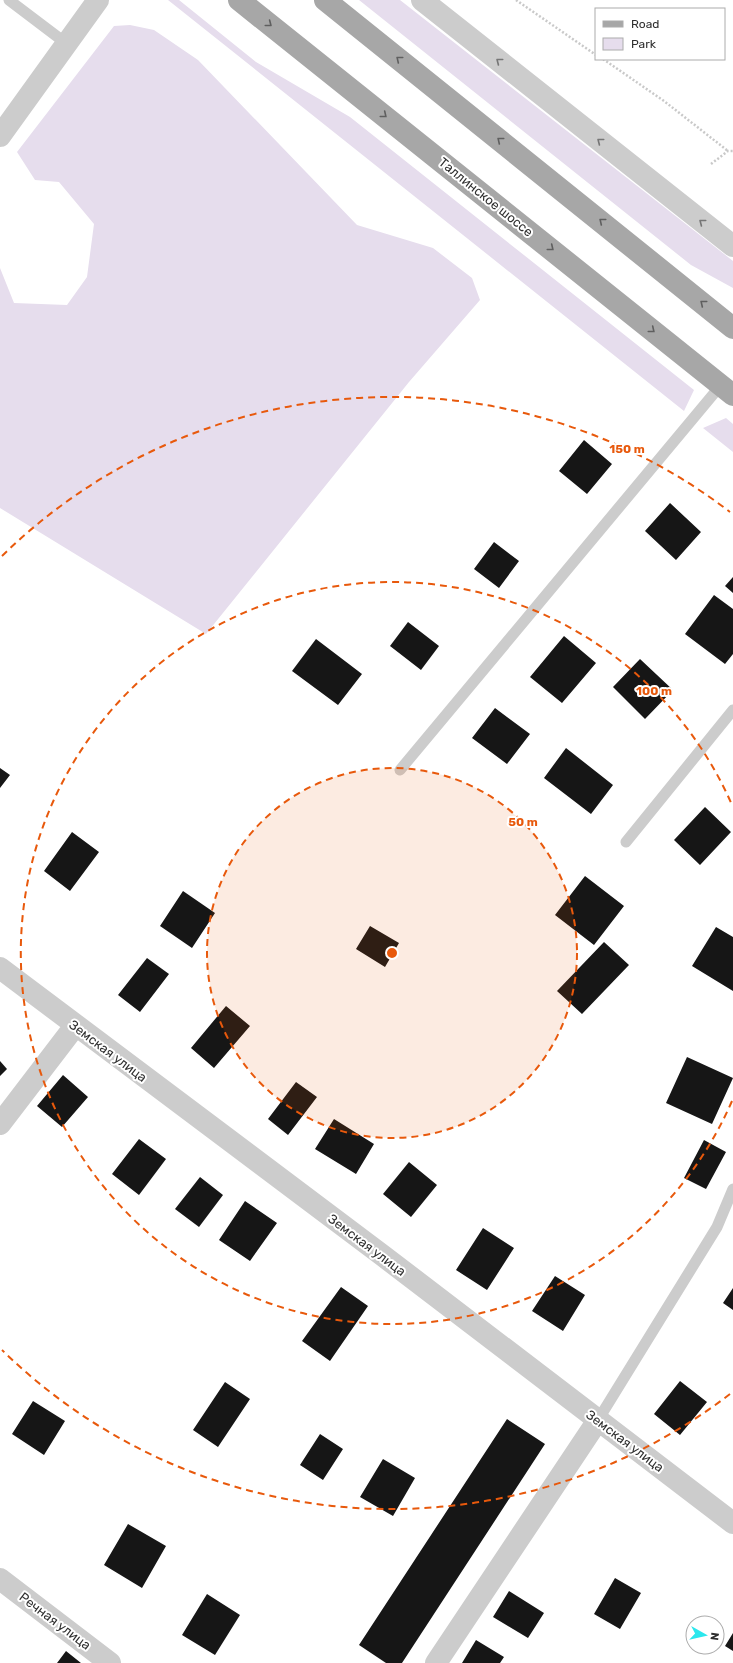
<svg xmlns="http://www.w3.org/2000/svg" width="733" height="1663" font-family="Rubik,sans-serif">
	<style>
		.green { fill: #e6dded }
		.building { fill: #161616 }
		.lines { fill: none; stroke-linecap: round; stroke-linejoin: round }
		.path { stroke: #c9c9c9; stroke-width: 2.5; stroke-dasharray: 2 2; stroke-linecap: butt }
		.service { stroke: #ccc; stroke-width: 11 }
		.minor { stroke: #ccc; stroke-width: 22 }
		.primary { stroke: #a7a7a7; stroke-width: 22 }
		.oneway { stroke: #5f5f5f }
		.oneway2 { stroke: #767676 }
		.ring { fill: none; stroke: #e8590c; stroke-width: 2; stroke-dasharray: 7 5 }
		.labels { text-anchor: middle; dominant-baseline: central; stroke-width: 4; stroke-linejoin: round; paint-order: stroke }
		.street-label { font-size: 13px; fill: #2f2f2f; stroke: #fff }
		.centre { fill: #e8590c; stroke: #fff; stroke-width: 2 }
		.ring-label { font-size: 12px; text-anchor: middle; font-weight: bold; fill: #e8590c; stroke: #fff; stroke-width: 4; stroke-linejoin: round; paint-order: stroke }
	</style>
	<rect width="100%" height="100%" fill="#fff"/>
	<path class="green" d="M168 0H179L256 62 350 117 694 390 684 411Z
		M359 0H400L733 261V288L691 265Z
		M130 25 154 30 198 60 357 225 433 248 472 278 480 300 409 382 206 634 0 508V268L14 303 67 305 87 277 94 224 59 182 35 180 17 152 114 26Z
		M726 418 733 424V452L703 428Z"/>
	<path class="building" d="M584 440 612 464 587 494 559 471Z
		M670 503 701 532 676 560 645 531Z
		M494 542 519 561 499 588 474 569Z
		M733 577V593L725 586Z
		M714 595 733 609V654L725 664 685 634Z
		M408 622 439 646 421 670 390 646Z
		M564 636 596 663 562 703 530 677Z
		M316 639 362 674 338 705 292 671Z
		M640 659 673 690 645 719 613 687Z
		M495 708 530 734 507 764 472 738Z
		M566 748 613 785 591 814 544 778Z
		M0 768 10 775 0 788Z
		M705 807 731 832 700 865 674 840Z
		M72 832 99 852 70 891 44 871Z
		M585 876 624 906 594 945 555 915Z
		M183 891 215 913 192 948 160 926Z
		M370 926 399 943 385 967 356 949Z
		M716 927 733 937V991L692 966Z
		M604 942 629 965 582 1014 557 991Z
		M147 958 169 974 140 1012 118 995Z
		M226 1006 250 1026 214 1068 191 1048Z
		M687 1057 733 1078 712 1124 666 1103Z
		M0 1061 7 1069 0 1076Z
		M63 1075 88 1097 62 1127 37 1106Z
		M296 1082 317 1097 288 1135 268 1119Z
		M334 1119 374 1144 356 1174 315 1149Z
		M139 1139 166 1159 139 1195 112 1174Z
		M704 1140 726 1152 706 1189 684 1178Z
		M409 1162 437 1185 411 1217 383 1194Z
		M200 1177 223 1195 199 1227 175 1209Z
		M245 1201 277 1223 250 1261 219 1240Z
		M483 1228 514 1248 487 1290 456 1270Z
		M555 1276 585 1295 563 1331 532 1311Z
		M341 1287 368 1306 330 1361 302 1341Z
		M733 1288V1310L723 1303Z
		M680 1381 707 1402 680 1435 654 1414Z
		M225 1382 250 1399 218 1447 193 1430Z
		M33 1401 65 1421 44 1455 12 1434Z
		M507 1419 545 1444 402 1663H386L359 1645Z
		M320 1434 343 1449 323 1480 300 1465Z
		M383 1459 415 1478 393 1516 360 1497Z
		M128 1524 166 1546 142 1588 104 1565Z
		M615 1578 641 1593 620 1629 594 1614Z
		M509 1591 544 1613 528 1638 493 1617Z
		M207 1594 240 1615 215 1655 182 1635Z
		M733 1633V1651L725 1646Z
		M476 1640 504 1657 500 1663H462Z
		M66 1651 81 1663H57Z"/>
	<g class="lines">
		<path class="path" d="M516 0 596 55
			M603 59 664 101 728 151
			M711 164 728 151H733"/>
		<path class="service" d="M9 0 67 44
			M400 770 721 385
			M626 842 733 710
			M598 1420 717 1227 733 1189"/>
		<path class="minor" d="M422 0 733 246
			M0 136 98 0
			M0 968 382 1255 733 1523
			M0 1124 75 1026
			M0 1579 110 1663
			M436 1663 598 1420"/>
		<path class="primary" d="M239 0 733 395
			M325 0 733 328"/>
	</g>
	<defs><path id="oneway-chevron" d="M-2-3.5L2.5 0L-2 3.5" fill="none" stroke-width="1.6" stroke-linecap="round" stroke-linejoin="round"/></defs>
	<g class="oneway">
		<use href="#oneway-chevron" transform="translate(269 24) rotate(38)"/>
		<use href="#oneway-chevron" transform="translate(399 59) rotate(-141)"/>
		<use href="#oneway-chevron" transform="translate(384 115) rotate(39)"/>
		<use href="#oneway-chevron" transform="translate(500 140) rotate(-141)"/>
		<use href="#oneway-chevron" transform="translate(602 221) rotate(-141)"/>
		<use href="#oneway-chevron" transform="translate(551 248) rotate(39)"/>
		<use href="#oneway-chevron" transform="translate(703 303) rotate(-141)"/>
		<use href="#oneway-chevron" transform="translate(652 330) rotate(39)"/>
	</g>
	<g class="oneway2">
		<use href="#oneway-chevron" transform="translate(499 61) rotate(-142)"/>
		<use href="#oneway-chevron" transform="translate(600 141) rotate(-142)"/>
		<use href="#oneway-chevron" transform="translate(702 222) rotate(-142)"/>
	</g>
	<circle cx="392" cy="953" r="185" fill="#e8590c" fill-opacity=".12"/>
	<g class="ring">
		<circle cx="392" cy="953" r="185"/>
		<path d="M732 1101A371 371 0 1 1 732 805"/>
		<path d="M730 1394A556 556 0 0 1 2 1350M2 556A556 556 0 0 1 730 512"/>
	</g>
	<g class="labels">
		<g class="street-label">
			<text transform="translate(486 197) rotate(39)">Таллинское шоссе</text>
			<text transform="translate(108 1051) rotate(37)">Земская улица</text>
			<text transform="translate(367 1245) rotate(37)">Земская улица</text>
			<text transform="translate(625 1441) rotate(37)">Земская улица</text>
			<text transform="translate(55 1621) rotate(37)">Речная улица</text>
		</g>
	</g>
	<circle cx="392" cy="953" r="6" class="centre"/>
	<g class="ring-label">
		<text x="627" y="453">150 m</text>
		<text x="654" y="695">100 m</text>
		<text x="523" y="826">50 m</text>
	</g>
	<rect x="595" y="8" width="130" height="52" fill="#ffffff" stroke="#acacac"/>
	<rect x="603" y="21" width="20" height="6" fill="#a7a7a7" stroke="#acacac"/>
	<text x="631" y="28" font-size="12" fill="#2f2f2f">Road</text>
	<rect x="603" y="38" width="20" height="12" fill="#e6dded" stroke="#acacac"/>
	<text x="631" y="48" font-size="12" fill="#2f2f2f">Park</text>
	<g transform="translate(705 1635) rotate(98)"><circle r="19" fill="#ffffff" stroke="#acacac"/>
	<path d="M0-3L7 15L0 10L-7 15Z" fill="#2be7ed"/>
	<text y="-6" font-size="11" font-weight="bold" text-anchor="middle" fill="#2f2f2f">N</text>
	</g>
</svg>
